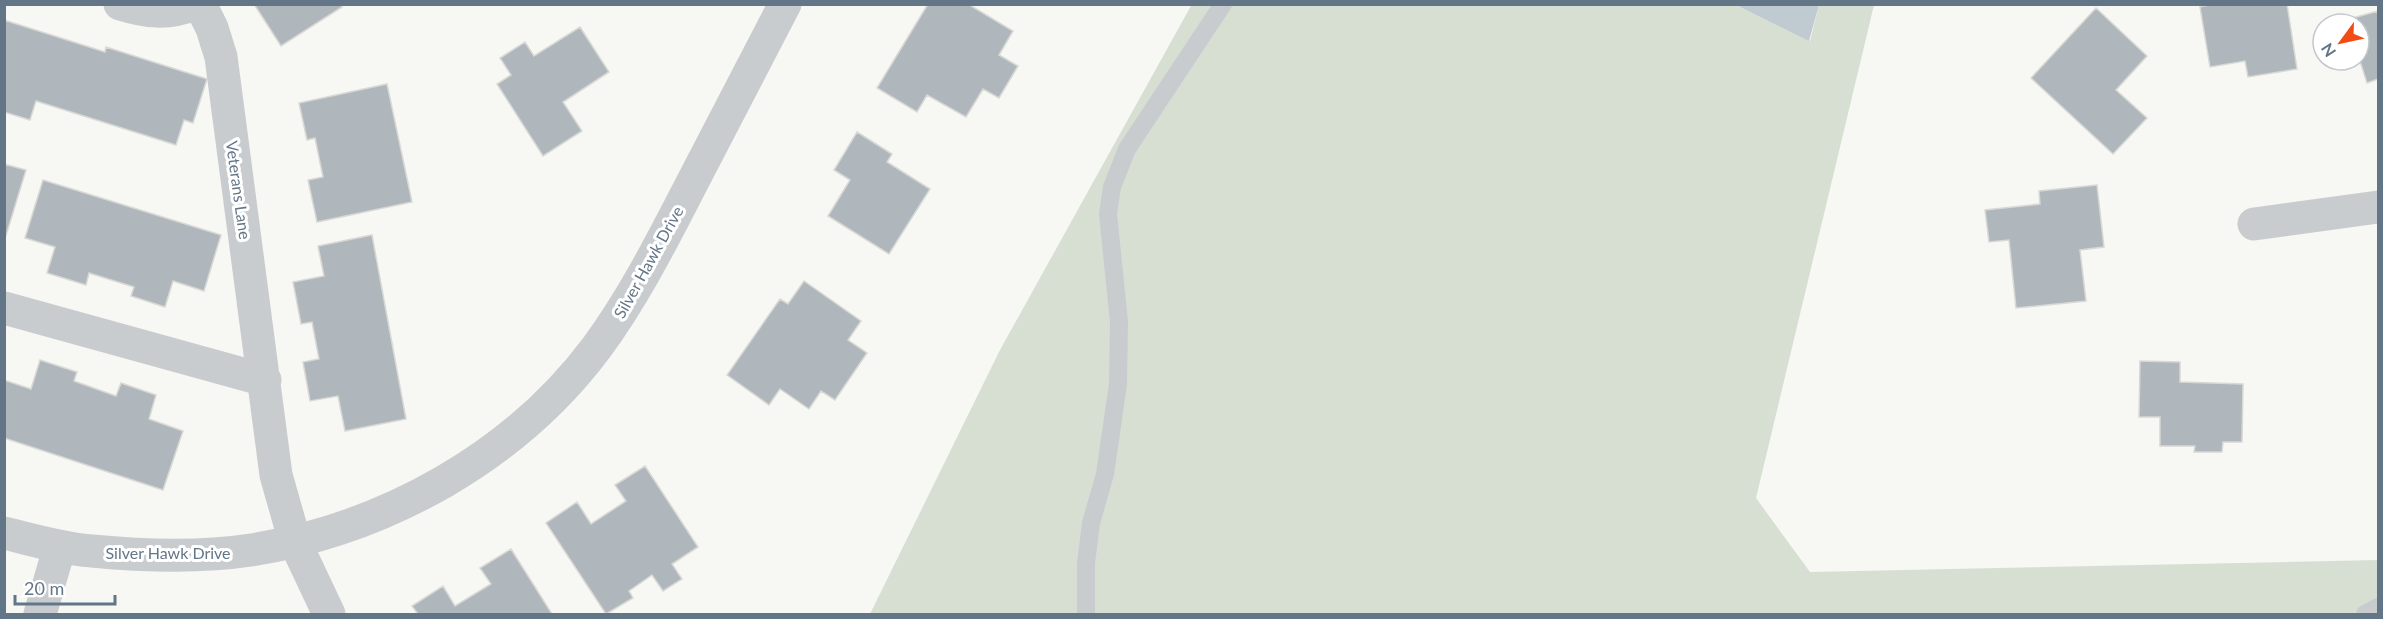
<svg xmlns="http://www.w3.org/2000/svg" width="2383" height="619" font-family="Lato,sans-serif">
	<style>
		.green { fill: #d7dfd3 }
		.water { fill: #bfcbd0 }
		.building { fill: #afb7bd; stroke: #d8d8d5; stroke-width: 1.5 }
		.lines { fill: none; stroke-linecap: round; stroke-linejoin: round }
		.lane { stroke: #c9cccf; stroke-width: 18 }
		.street { stroke: #c9cccf; stroke-width: 33 }
		.labels { text-anchor: middle; dominant-baseline: central; stroke-width: 6; stroke-linejoin: round; paint-order: stroke }
		.street-label { font-size: 16px; fill: #637687; stroke: #fff }
	</style>
	<rect width="100%" height="100%" fill="#f7f7f3"/>
	<path class="green" d="M1192 4 1736 5 1810 41 1819 5H1874L1756 498 1810 572 2378 560V614H870L1000 350Z"/>
	<path class="water" d="M1736 5H1819L1809 41Z"/>
	<path class="building" d="M254 4H340L342 7 281 46Z
		M928 4H968L1013 31 999 55 1018 66 999 98 983 89 966 117 927 95 917 112 877 88Z
		M2213 4H2287L2297 69 2248 77 2245 61 2210 67 2200 7Z
		M2096 8 2147 56 2116 90 2147 118 2113 154 2031 78Z
		M2378 11V79L2367 83 2359 58V24H2331Z
		M4 20 105 52 106 47 207 79 193 123 184 120 176 145 36 101 30 120 4 112Z
		M580 27 609 72 563 102 582 131 543 156 497 84 511 75 500 58 525 42 534 56Z
		M387 84 412 202 317 222 308 180 323 177 315 138 307 140 299 103Z
		M857 132 892 154 887 162 930 189 889 254 828 216 850 180 834 170Z
		M4 164 26 170 4 242Z
		M43 180 221 235 204 291 173 281 165 307 131 296 134 287 89 273 86 285 47 273 55 247 25 238Z
		M2097 185 2104 247 2080 250 2086 301 2016 308 2009 240 1989 242 1985 210 2040 204 2039 191Z
		M372 235 406 419 345 431 338 396 310 401 303 362 319 359 312 322 301 324 293 282 324 276 318 246Z
		M804 281 861 321 848 340 867 353 835 400 821 391 809 409 780 389 769 405 727 375 780 299 788 304Z
		M40 360 77 372 74 381 116 396 121 383 156 395 149 419 183 431 163 490 4 438V380L31 389Z
		M2140 361 2180 362V382L2243 384 2242 442H2223L2222 452H2194L2195 446H2160V417H2139Z
		M645 466 698 547 672 564 682 579 663 591 652 575 629 591 633 598 606 614 546 523 577 502 591 524 626 501 615 485Z
		M511 549 552 614H418L412 606 443 586 455 606 491 584 480 568Z"/>
	<g class="lines">
		<path class="lane" d="M1086 614V563L1091 523 1105 474 1118 384 1119 322 1108 214 1112 187 1127 149 1223 4
			M2365 614 2378 607"/>
		<path class="street" d="M120 4C146 12 168 15 194 4
			M200 4 212 28 221 57 276 475 295 542 329 614
			M2254 224 2378 207
			M4 308 265 380
			M4 533C33 540 63 549 92 551 144 556 199 558 251 550 385 529 515 457 597 347 635 295 663 239 692 183 723 123 754 64 785 4
			M40 614 60 546"/>
	</g>
	<g class="labels">
		<g class="street-label">
			<text transform="translate(239 190) rotate(82)">Veterans Lane</text>
			<text transform="translate(648 262) rotate(-61)">Silver Hawk Drive</text>
			<text x="168" y="552">Silver Hawk Drive</text>
		</g>
	</g>
	<rect width="2383" height="619" fill="none" stroke="#637687" stroke-width="12"/>
	<g transform="translate(2341 42) rotate(237)"><circle r="28" fill="#ffffff" stroke="#c1c8cf" stroke-width="1.5"/>
	<path d="M0-4.5L10 22L0 15L-10 22Z" fill="#f34b16"/>
	<text y="-9" font-size="16" font-weight="bold" text-anchor="middle" fill="#637687">N</text>
	</g>
	<path d="M15 595v9h100v-9" fill="none" stroke="#637687" stroke-width="3"/>
	<text x="24" y="595" font-size="18" fill="#637687" stroke="#ffffff" stroke-width="4.5" paint-order="stroke">20 m</text>
</svg>
